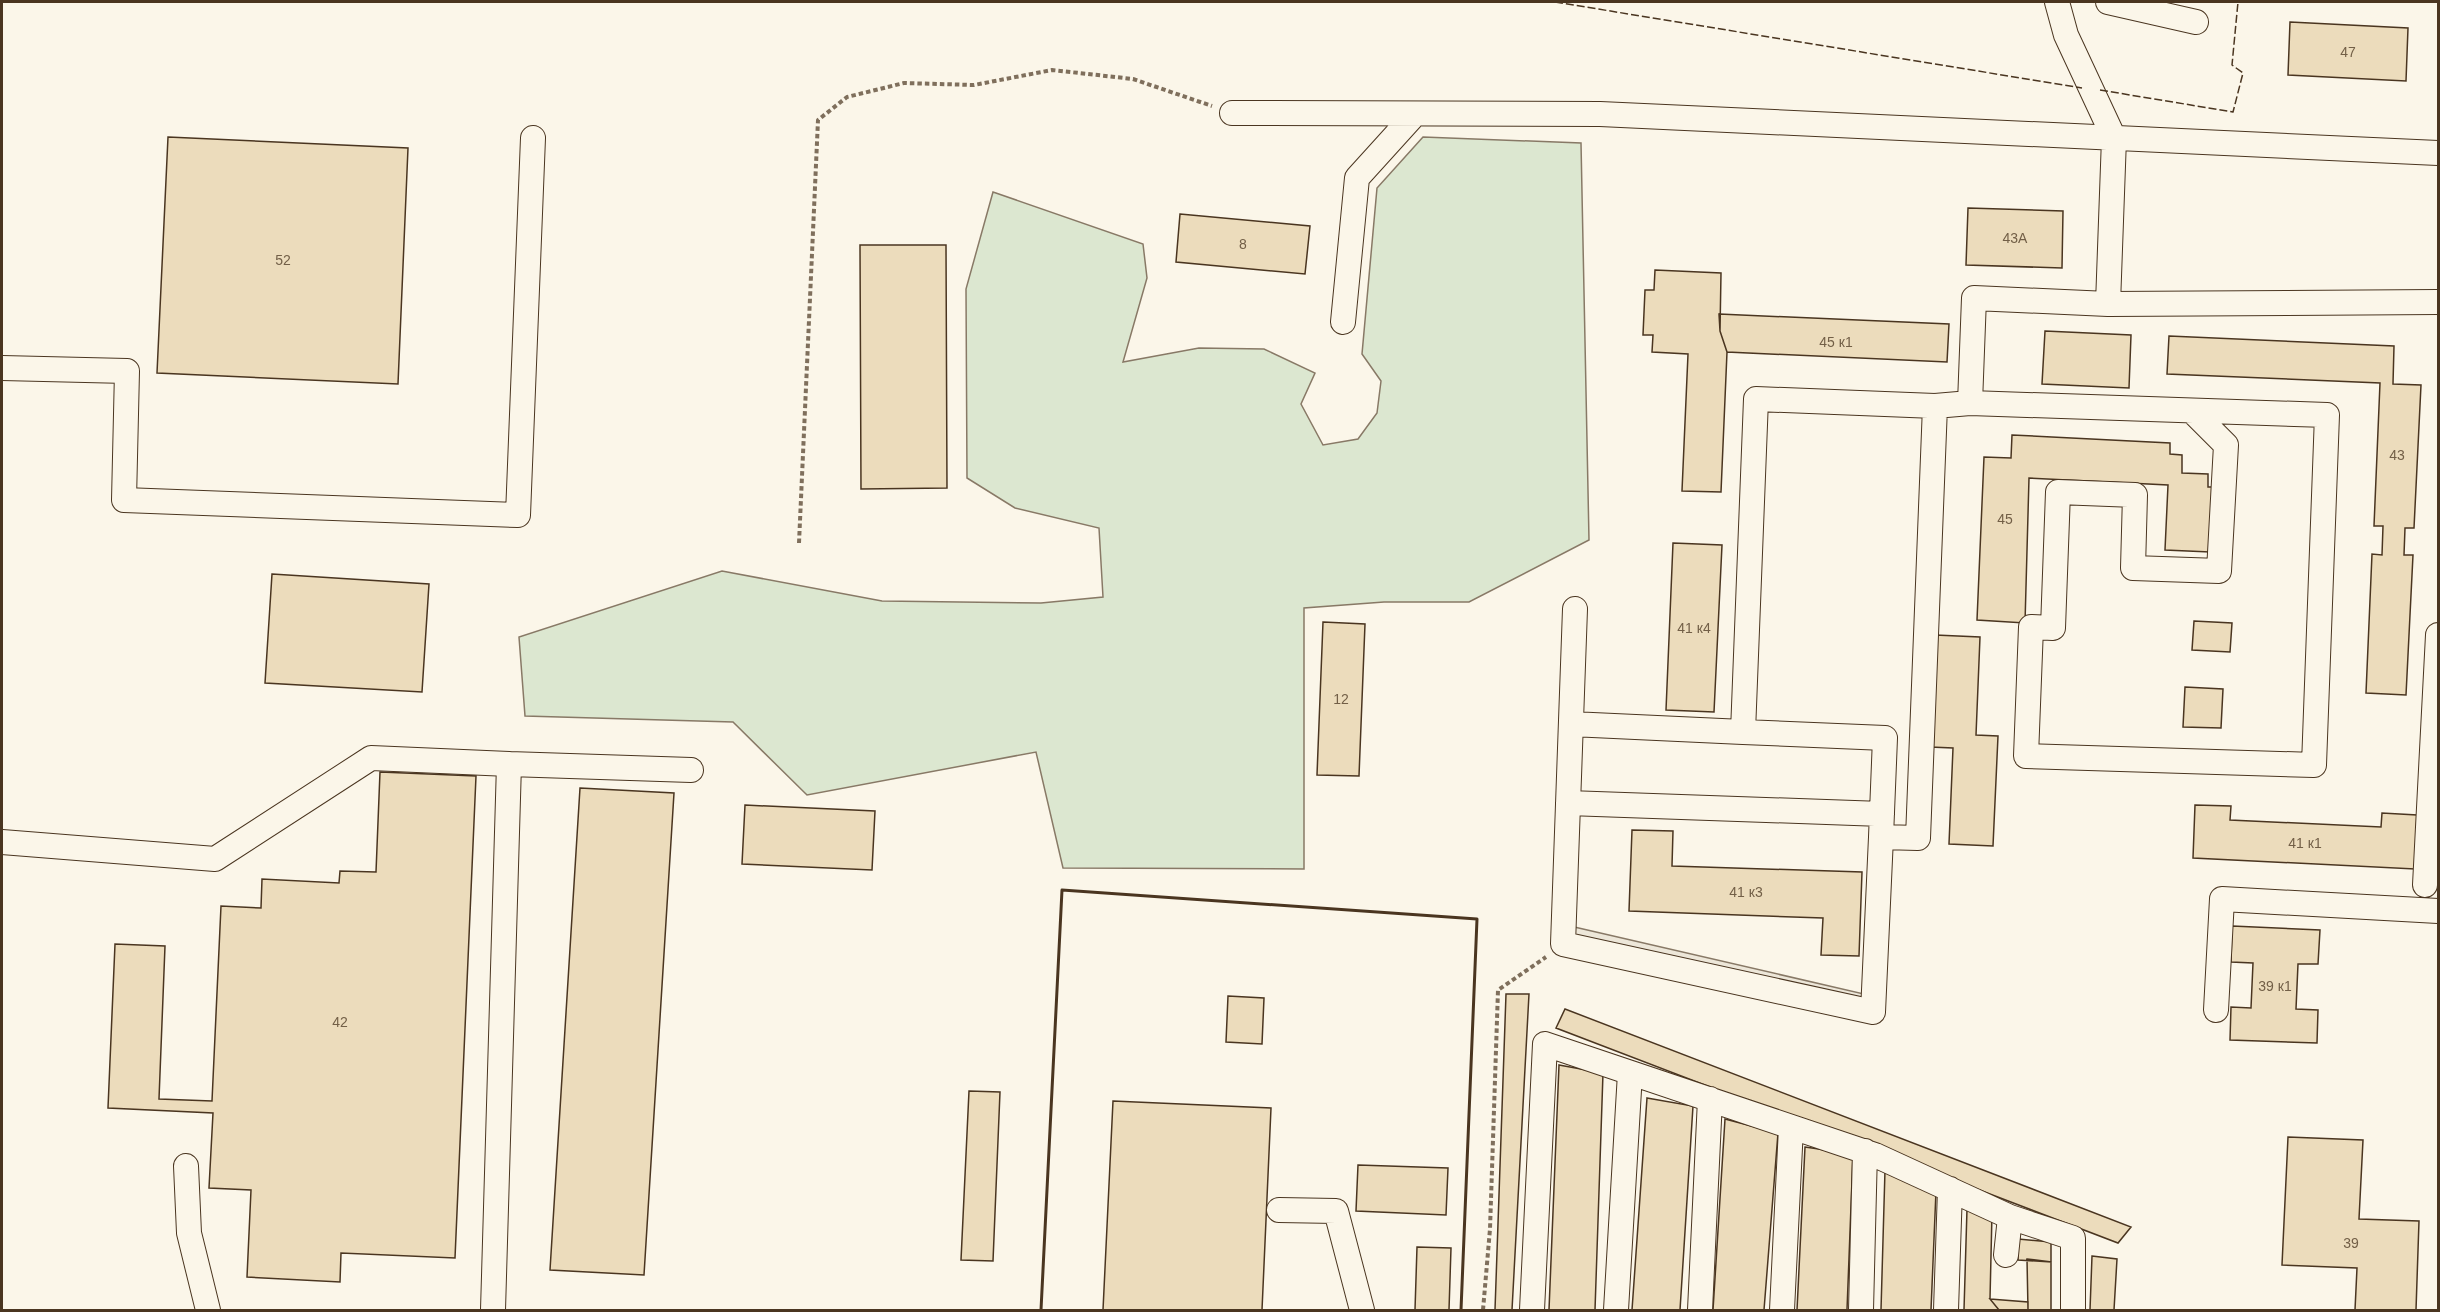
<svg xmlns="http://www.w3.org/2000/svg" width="2440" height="1312" font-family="Arial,sans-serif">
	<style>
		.green { fill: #dce7d0; stroke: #887966; stroke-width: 1.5 }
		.parking { fill: #ede7d9; stroke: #887966; stroke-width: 1.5 }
		.building { fill: #ecdcbc; stroke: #4a3520; stroke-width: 1.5 }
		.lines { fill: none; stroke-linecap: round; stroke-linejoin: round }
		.minor-casing { stroke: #4a3520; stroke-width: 26 }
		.path { stroke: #7f6f5c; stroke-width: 4; stroke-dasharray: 4.5 3; stroke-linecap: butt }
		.minor { stroke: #fbf6e9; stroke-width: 24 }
		.fence { stroke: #4a3520; stroke-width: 1.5; stroke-dasharray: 8 3; stroke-linecap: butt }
		.wall { stroke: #4a3520; stroke-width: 3 }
		.labels { text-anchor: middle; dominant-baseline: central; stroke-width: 4.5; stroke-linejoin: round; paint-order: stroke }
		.number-label { font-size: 14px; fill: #725f47 }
	</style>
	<rect width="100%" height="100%" fill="#fbf6e9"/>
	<path class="green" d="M1423 137 1581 143 1589 540 1469 602H1384L1304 608V869L1063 868 1036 752 807 795 733 722 525 716 519 637 722 571 882 601 1041 603 1103 597 1099 528 1015 508 967 478 966 289 993 192 1143 244 1147 278 1123 362 1199 348 1264 349 1315 373 1301 404 1323 445 1358 439 1377 413 1381 381 1362 354 1377 188Z"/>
	<path class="parking" d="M1570 926 1864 994 1863 1010 1568 945Z"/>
	<path class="building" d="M2290 22 2408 28 2406 81 2288 75Z
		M168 137 408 148 398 384 157 373Z
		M1968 208 2063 211 2062 268 1966 265Z
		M1180 214 1310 226 1305 274 1176 262Z
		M860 245H946L947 488 861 489Z
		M1655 270 1721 273 1720 331 1727 352 1721 492 1682 491 1688 354 1652 352 1653 335H1643L1645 290H1654Z
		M1719 314 1949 324 1947 362 1727 352 1720 331Z
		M2045 331 2131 335 2129 388 2042 384Z
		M2169 336 2394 346 2393 384 2421 385 2414 528H2405L2404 555H2413L2406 695 2366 693 2372 554 2382 555 2383 526H2374L2380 383 2167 374Z
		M2012 435 2170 443V454L2182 455V473L2208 474V487H2213L2210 552 2165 550 2168 485 2029 478 2025 623 1977 620 1984 457 2011 458Z
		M1673 543 1722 545 1714 712 1666 710Z
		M272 574 429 584 422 692 265 683Z
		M2194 621 2232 623 2230 652 2192 650Z
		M1323 622 1365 624 1359 776 1317 775Z
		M1935 635 1980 637 1976 735 1998 736 1993 846 1949 844 1953 748 1930 747Z
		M2185 687 2223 689 2221 728 2183 727Z
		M380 772 476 776 455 1258 341 1253 340 1282 247 1277 251 1190 209 1188 213 1113 108 1108 115 944 165 946 159 1099 212 1101 221 906 261 908 262 879 339 883 340 871 376 872Z
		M580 788 674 793 644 1275 550 1270Z
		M745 805 875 811 872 870 742 864Z
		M2195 805 2231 806 2230 820 2381 827 2382 813 2417 815 2415 869 2193 858Z
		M1632 830 1673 831 1672 866 1862 872 1859 956 1821 955 1823 918 1629 911Z
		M2232 926 2320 930 2318 964H2298L2296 1009 2318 1010 2317 1043 2230 1040 2231 1007 2251 1008 2253 963 2231 962Z
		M1506 994H1529L1512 1310H1495Z
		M1228 996 1264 998 1262 1044 1226 1042Z
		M1565 1009 2131 1227 2118 1243 1556 1028Z
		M1559 1065 1603 1073 1595 1310H1549Z
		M969 1091 1000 1092 993 1261 961 1260Z
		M1647 1098 1693 1106 1680 1310H1632Z
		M1113 1101 1271 1108 1262 1310H1103Z
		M1725 1119 1778 1133 1764 1310H1713Z
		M2288 1137 2363 1140 2359 1219 2419 1221 2416 1310H2355L2357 1268 2282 1265Z
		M1805 1147 1853 1154 1847 1310H1797Z
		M1358 1165 1448 1168 1446 1215 1356 1211Z
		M1885 1170 1936 1191 1931 1310H1881Z
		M1967 1209 1992 1213 1990 1299 1999 1310H1964Z
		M2018 1239 2051 1242V1262L2018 1260Z
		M1417 1247 1451 1248 1449 1310H1415Z
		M2092 1256 2117 1259 2114 1310H2090Z
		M2027 1259 2051 1262V1310H2028Z
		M1990 1299 2028 1302V1310H1999Z"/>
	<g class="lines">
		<g class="minor-casing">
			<path id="minor" d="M2057 2 2066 35 2114 138 2108 304
				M2108 2 2196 22
				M1232 113 1600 114 2438 153
				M1343 322 1357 178 1415 114
				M2 368 127 371 124 500 518 515 533 138
				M1970 403 1974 298 2108 304 2438 302
				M1935 406 1918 838 1881 837 1885 738 1743 732 1756 399 1935 406 1970 403 2327 415 2314 765 2026 756 2031 627 2053 628 2058 492 2135 495 2133 568 2219 571 2226 445 2192 411
				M1575 609 1563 944 1873 1012 1881 837
				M1571 724 1743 732
				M1568 803 1882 814
				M2 842 215 859 371 758 509 764
				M2425 885 2438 635
				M2216 1010 2222 899 2438 911
				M186 1166 189 1233 208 1310
				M1279 1210 1336 1211 1362 1310
				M2006 1255 2010 1217 2073 1238V1310
				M493 1310 509 764 691 770
				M1532 1310 1545 1044 1875 1155 2010 1217
				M1616 1310 1630 1073
				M1700 1310 1710 1099
				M1782 1310 1791 1127
				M1861 1310 1865 1151
				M1946 1310 1950 1189"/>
		</g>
		<path class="path" d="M799 543 818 120 847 97 904 83 974 85 1052 70 1133 79 1212 106
			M1483 1310 1490 1229 1498 990 1546 957"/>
		<use href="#minor" class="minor"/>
		<path class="fence" d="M1555 2 2082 88
			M2100 90 2233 112 2243 73 2232 65 2238 2"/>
		<path class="wall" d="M1041 1310 1062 890 1477 919 1461 1310"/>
	</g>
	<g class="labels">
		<g class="number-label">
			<text x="2348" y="52">47</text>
			<text x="2015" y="238">43А</text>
			<text x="1243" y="244">8</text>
			<text x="283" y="260">52</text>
			<text x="1836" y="342">45 к1</text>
			<text x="2397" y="455">43</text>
			<text x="2005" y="519">45</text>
			<text x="1694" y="628">41 к4</text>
			<text x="1341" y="699">12</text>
			<text x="2305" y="843">41 к1</text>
			<text x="1746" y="892">41 к3</text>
			<text x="2275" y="986">39 к1</text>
			<text x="340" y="1022">42</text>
			<text x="2351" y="1243">39</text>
		</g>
	</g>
	<rect width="2440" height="1312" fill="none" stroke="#4a3520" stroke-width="6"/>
</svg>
